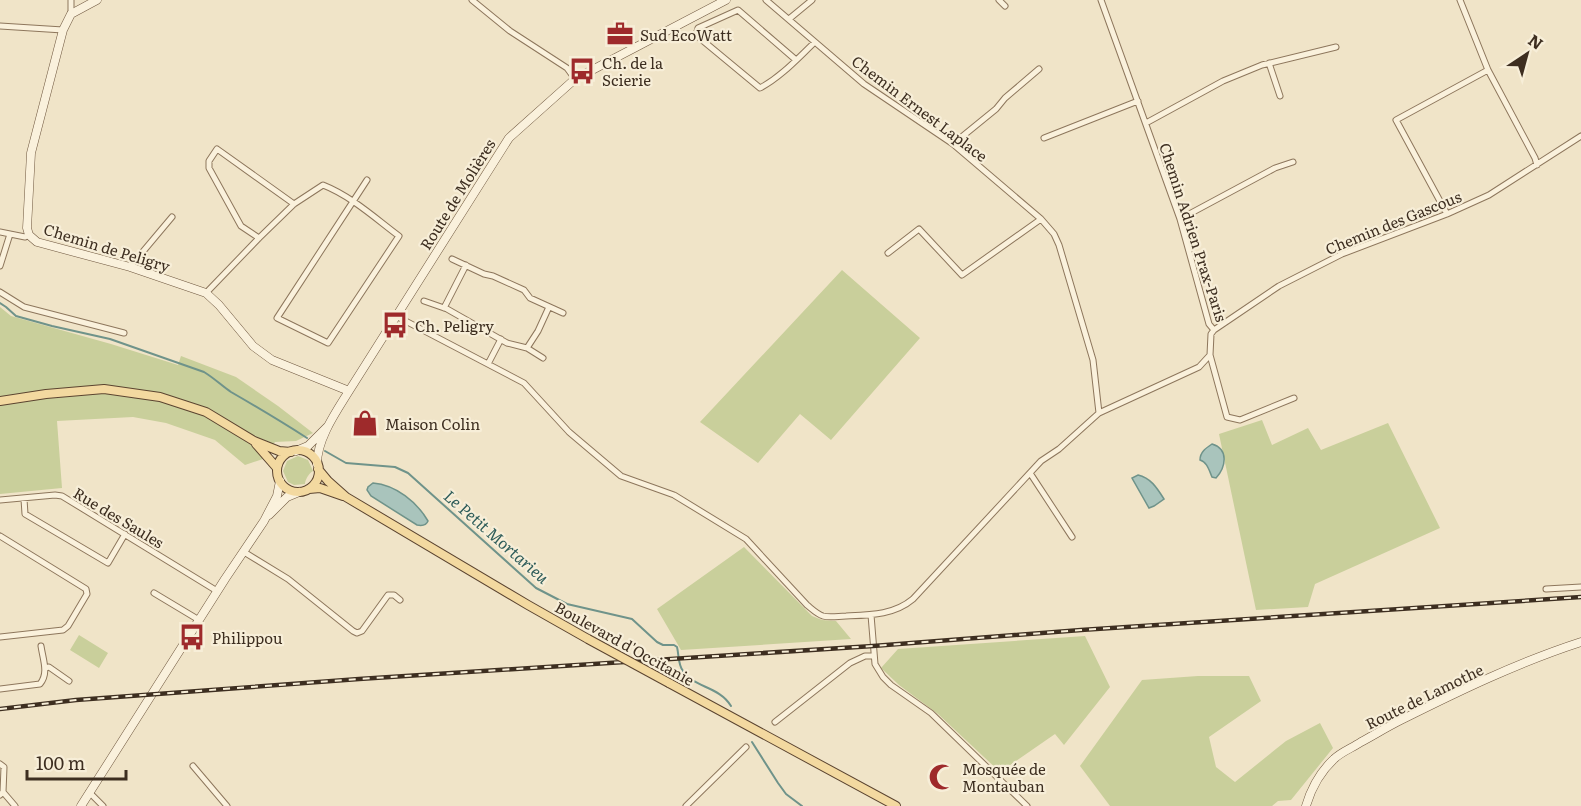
<svg xmlns="http://www.w3.org/2000/svg" width="1581" height="806" font-family="Literata,serif">
	<style>
		.green { fill: #c9cf9b }
		.water { fill: #a9c4bc; stroke: #6f938a; stroke-width: 1.5 }
		.lines { fill: none; stroke-linecap: round; stroke-linejoin: round }
		.stream { stroke: #6f938a; stroke-width: 2 }
		.street-casing { stroke: #8d765c; stroke-width: 7 }
		.secondary-casing { stroke: #6f573f; stroke-width: 9 }
		.primary-casing { stroke: #5b4430; stroke-width: 10 }
		.street { stroke: #faf1dc; stroke-width: 5 }
		.secondary { stroke: #faf1dc; stroke-width: 8 }
		.primary { stroke: #f3d9a0; stroke-width: 8 }
		.rail-casing { stroke: #3d2e20; stroke-width: 4.5 }
		.rail { stroke: #f7eed8; stroke-width: 2; stroke-dasharray: 7; stroke-linecap: butt }
		.primary-bridge-casing { stroke: #5b4430; stroke-width: 10; stroke-linecap: butt }
		.primary-bridge { stroke: #f3d9a0; stroke-width: 8 }
		.labels { text-anchor: middle; dominant-baseline: central; stroke-width: 4.5; stroke-linejoin: round; paint-order: stroke }
		.poi-label { font-size: 15px; fill: #3d2e20; stroke: #f7eed8; text-anchor: start }
		.street-label { font-size: 15px; fill: #3d2e20; stroke: #f7eed8 }
		.water-label { font-size: 16px; font-style: italic; fill: #2f5d5a; stroke: #f7eed8 }
	</style>
	<rect width="100%" height="100%" fill="#f0e4c8"/>
	<path class="green" d="M842 270 920 338 831 440 800 414 758 463 700 422Z
		M0 307 11 316 111 344 178 365 181 356 236 377 278 406 313 433 296 441 275 442 263 459 245 465 215 440 166 423 133 417 57 421 62 488 0 494Z
		M1262 420 1272 445 1308 428 1321 450 1388 423 1440 528 1315 584 1308 607 1256 610 1219 434Z
		M298 456 308 460 313 471C309 473 305 480 305 484L294 485 288 482 283 471 287 461Z
		M744 547 812 616 822 620 836 621 851 639 681 650 657 609Z
		M79 635 108 653 99 668 70 650Z
		M1085 636 1110 687 1064 745 1055 734 1000 772 938 714 899 685 881 668 898 649Z
		M1198 676H1249L1261 701 1209 737 1216 767 1235 782 1286 741 1320 723 1333 748 1291 800 1278 801 1272 806H1110L1080 766 1142 680Z"/>
	<path class="water" d="M1212 444C1229 449 1226 467 1216 478L1212 477C1209 470 1207 462 1200 460 1200 452 1206 448 1212 444Z
		M1138 475C1151 478 1157 488 1164 499L1154 506 1149 508 1132 478Z
		M373 483C396 485 417 502 428 521 426 526 422 526 417 525L371 496 367 490 368 487Z"/>
	<g class="lines">
		<path class="stream" d="M0 303 6 307 16 316 52 326 110 339 204 372C214 378 222 386 231 392 257 407 282 422 307 438
			M325 451 346 463 395 467 408 473 536 588 567 604 632 619 657 642 663 645H674L677 647C679 655 678 665 683 671 694 688 719 686 731 706
			M752 742 778 783 786 794 802 806"/>
		<g class="street-casing">
			<path id="street" d="M472 0 510 31 567 68 575 79
				M766 0 864 84 953 144 1041 219 1054 234 1059 245 1093 360 1099 413
				M999 0 1005 6
				M1101 0 1180 219 1209 324 1214 330
				M1460 0 1488 70 1535 158 1537 165
				M71 14V0
				M789 19 812 0
				M0 26 63 30
				M796 60 738 10 698 28 696 35 760 88C781 77 798 58 815 42
				M1269 63 1280 96
				M1146 123 1223 81 1262 65 1336 47
				M1044 138 1138 101
				M953 144 996 109 1005 98 1039 69
				M1447 214 1396 120 1488 70
				M1180 219 1275 168 1293 162
				M0 232 25 237 29 235
				M259 238 241 226 209 168V161L217 149 294 204
				M888 253 919 229 962 275 1041 219
				M452 259 484 274 493 276 524 290 530 298 563 313
				M0 266 10 234
				M130 267 172 217
				M0 292 24 307 124 333
				M206 293 259 238 294 204 323 185C351 196 375 218 399 236L328 343 277 318 367 180
				M424 301 447 309 507 343 527 348 543 358
				M444 308 466 265
				M396 316 524 383 569 432 621 476 674 495 746 539 807 605C812 609 817 614 823 616 830 618 839 616 846 616 870 615 894 615 913 599L1041 461 1059 449 1099 413 1199 367 1210 355 1211 334 1214 330
				M1214 330 1279 286 1342 254 1447 214 1489 195 1581 136
				M527 348 538 331 549 307
				M1210 355 1227 417 1240 420 1294 398
				M488 364 501 339
				M1030 473 1072 537
				M24 499 25 514 108 563 125 534
				M0 500 55 495 62 496 217 591
				M0 536 86 589 87 594 68 626 63 630 0 637
				M244 552 288 579 353 631 357 633 362 631 388 595H394L400 600
				M1546 589 1581 587
				M154 593 199 620
				M871 615 875 664 883 677 891 685 931 713 1027 806
				M45 668 49 667 69 681
				M0 689 40 684C49 673 43 660 41 646
				M775 722 850 663 865 656H874
				M0 764 4 767 3 792 0 795
				M193 766 227 806
				M3 792 15 806
				M89 792 103 806
				M686 806 746 747"/>
		</g>
		<g class="secondary-casing">
			<path id="secondary" d="M97 0 71 14 63 30 31 153 27 228 29 235 37 242 130 267 206 293 219 305 253 346 272 360 349 391
				M296 451 308 446 327 427
				M317 464C317 439 336 412 349 391L509 138 575 79 726 0
				M269 515 287 497 299 492
				M81 806 225 579 264 521 277 496 280 481
				M1306 806C1311 789 1320 772 1334 759 1341 752 1352 748 1361 742 1374 735 1387 727 1401 720 1459 691 1519 662 1581 642"/>
		</g>
		<g class="primary-casing">
			<path id="primary" d="M0 401 46 394 104 389 160 397 206 412 254 441 279 451 291 452
				M256 444 277 468
				M277 471a21 21 0 1 1 42 0a21 21 0 1 1-42 0Z
				M318 469 328 481 346 497 528 605 588 639
				M309 489 320 488 343 496
				M669 683 896 806"/>
		</g>
		<use href="#street" class="street"/>
		<use href="#secondary" class="secondary"/>
		<use href="#primary" class="primary"/>
		<g class="rail-casing">
			<path id="rail" d="M0 709 76 700 359 679 873 646 1081 630 1581 597"/>
		</g>
		<use href="#rail" class="rail"/>
		<g class="primary-bridge-casing">
			<path id="primary-bridge" d="M588 639 669 683"/>
		</g>
		<use href="#primary-bridge" class="primary-bridge"/>
	</g>
	<defs>
		<g id="office-bare" transform="scale(2.07)"><path d="M-6-3h4V-5.5h4V-3h4V5H-6ZM-1-4.5V-3h2v-1.5ZM-6 0V1H6V0Z" fill="#9e2a2b" stroke="#f7eed8" stroke-width="2.5" paint-order="stroke"/></g>
		<g id="bus-bare" transform="scale(2.07)"><path d="M-5-6H5V4H4V6H2V4H-2V6H-4V4H-5ZM-3.5-4V0h7V-4ZM-3.5 1.2v1.5H-2V1.2ZM2 1.2v1.5H3.5V1.2Z" fill="#9e2a2b" stroke="#f7eed8" stroke-width="2.5" paint-order="stroke"/></g>
		<g id="shop-bare" transform="scale(2.07)"><path d="M-5-2.5h2.3a2.7 3.5 0 0 1 5.4 0H5L5.5 6h-11ZM-1.5-2.5h3a1.5 2.3 0 0 0-3 0Z" fill="#9e2a2b" stroke="#f7eed8" stroke-width="2.5" paint-order="stroke"/></g>
		<g id="mosque-bare" transform="scale(2.07)"><path d="M3.5-4.9A6 6 0 1 0 3.5 4.9A5 5 0 1 1 3.5-4.9Z" fill="#9e2a2b" stroke="#f7eed8" stroke-width="2.5" paint-order="stroke"/></g>
	</defs>
	<g fill-rule="evenodd">
		<use href="#office-bare" x="620" y="34"/>
		<use href="#bus-bare" x="582" y="71"/>
		<use href="#bus-bare" x="395" y="325"/>
		<use href="#shop-bare" x="365" y="423"/>
		<use href="#bus-bare" x="192" y="637"/>
		<use href="#mosque-bare" x="942" y="777"/>
	</g>
	<g class="labels">
		<g class="poi-label">
			<text x="640" y="34">Sud EcoWatt</text>
			<text x="602" y="62">Ch. de la<tspan x="602" dy="17">Scierie</tspan></text>
			<text x="415" y="325">Ch. Peligry</text>
			<text x="385" y="423">Maison Colin</text>
			<text x="212" y="637">Philippou</text>
			<text x="962" y="768">Mosquée de<tspan x="962" dy="17">Montauban</tspan></text>
		</g>
		<g class="street-label">
			<text transform="translate(920 108) rotate(37)">Chemin Ernest Laplace</text>
			<text transform="translate(457 194) rotate(-58)">Route de Molières</text>
			<text transform="translate(1393 222) rotate(-22)">Chemin des Gascous</text>
			<text transform="translate(1194 232) rotate(72)">Chemin Adrien Prax-Paris</text>
			<text transform="translate(107 247) rotate(17)">Chemin de Peligry</text>
			<text transform="translate(119 517) rotate(31)">Rue des Saules</text>
			<text transform="translate(625 643) rotate(29)">Boulevard d'Occitanie</text>
			<text transform="translate(1424 696) rotate(-26)">Route de Lamothe</text>
		</g>
		<g class="water-label">
			<text transform="translate(497 536) rotate(41)">Le Petit Mortarieu</text>
		</g>
	</g>
	<g transform="translate(1527 54) rotate(36)" stroke="#f7eed8" stroke-width="4.5" paint-order="stroke">
	<path d="M0-4.5L10 22L0 15L-10 22Z" fill="#3d2e20"/>
	<text y="-9" font-size="16" font-weight="bold" text-anchor="middle" fill="#3d2e20">N</text>
	</g>
	<path d="M27 770v9h99v-9" fill="none" stroke="#3d2e20" stroke-width="3"/>
	<text x="36" y="770" font-size="18" fill="#3d2e20" stroke="#f7eed8" stroke-width="4.5" paint-order="stroke">100 m</text>
</svg>
